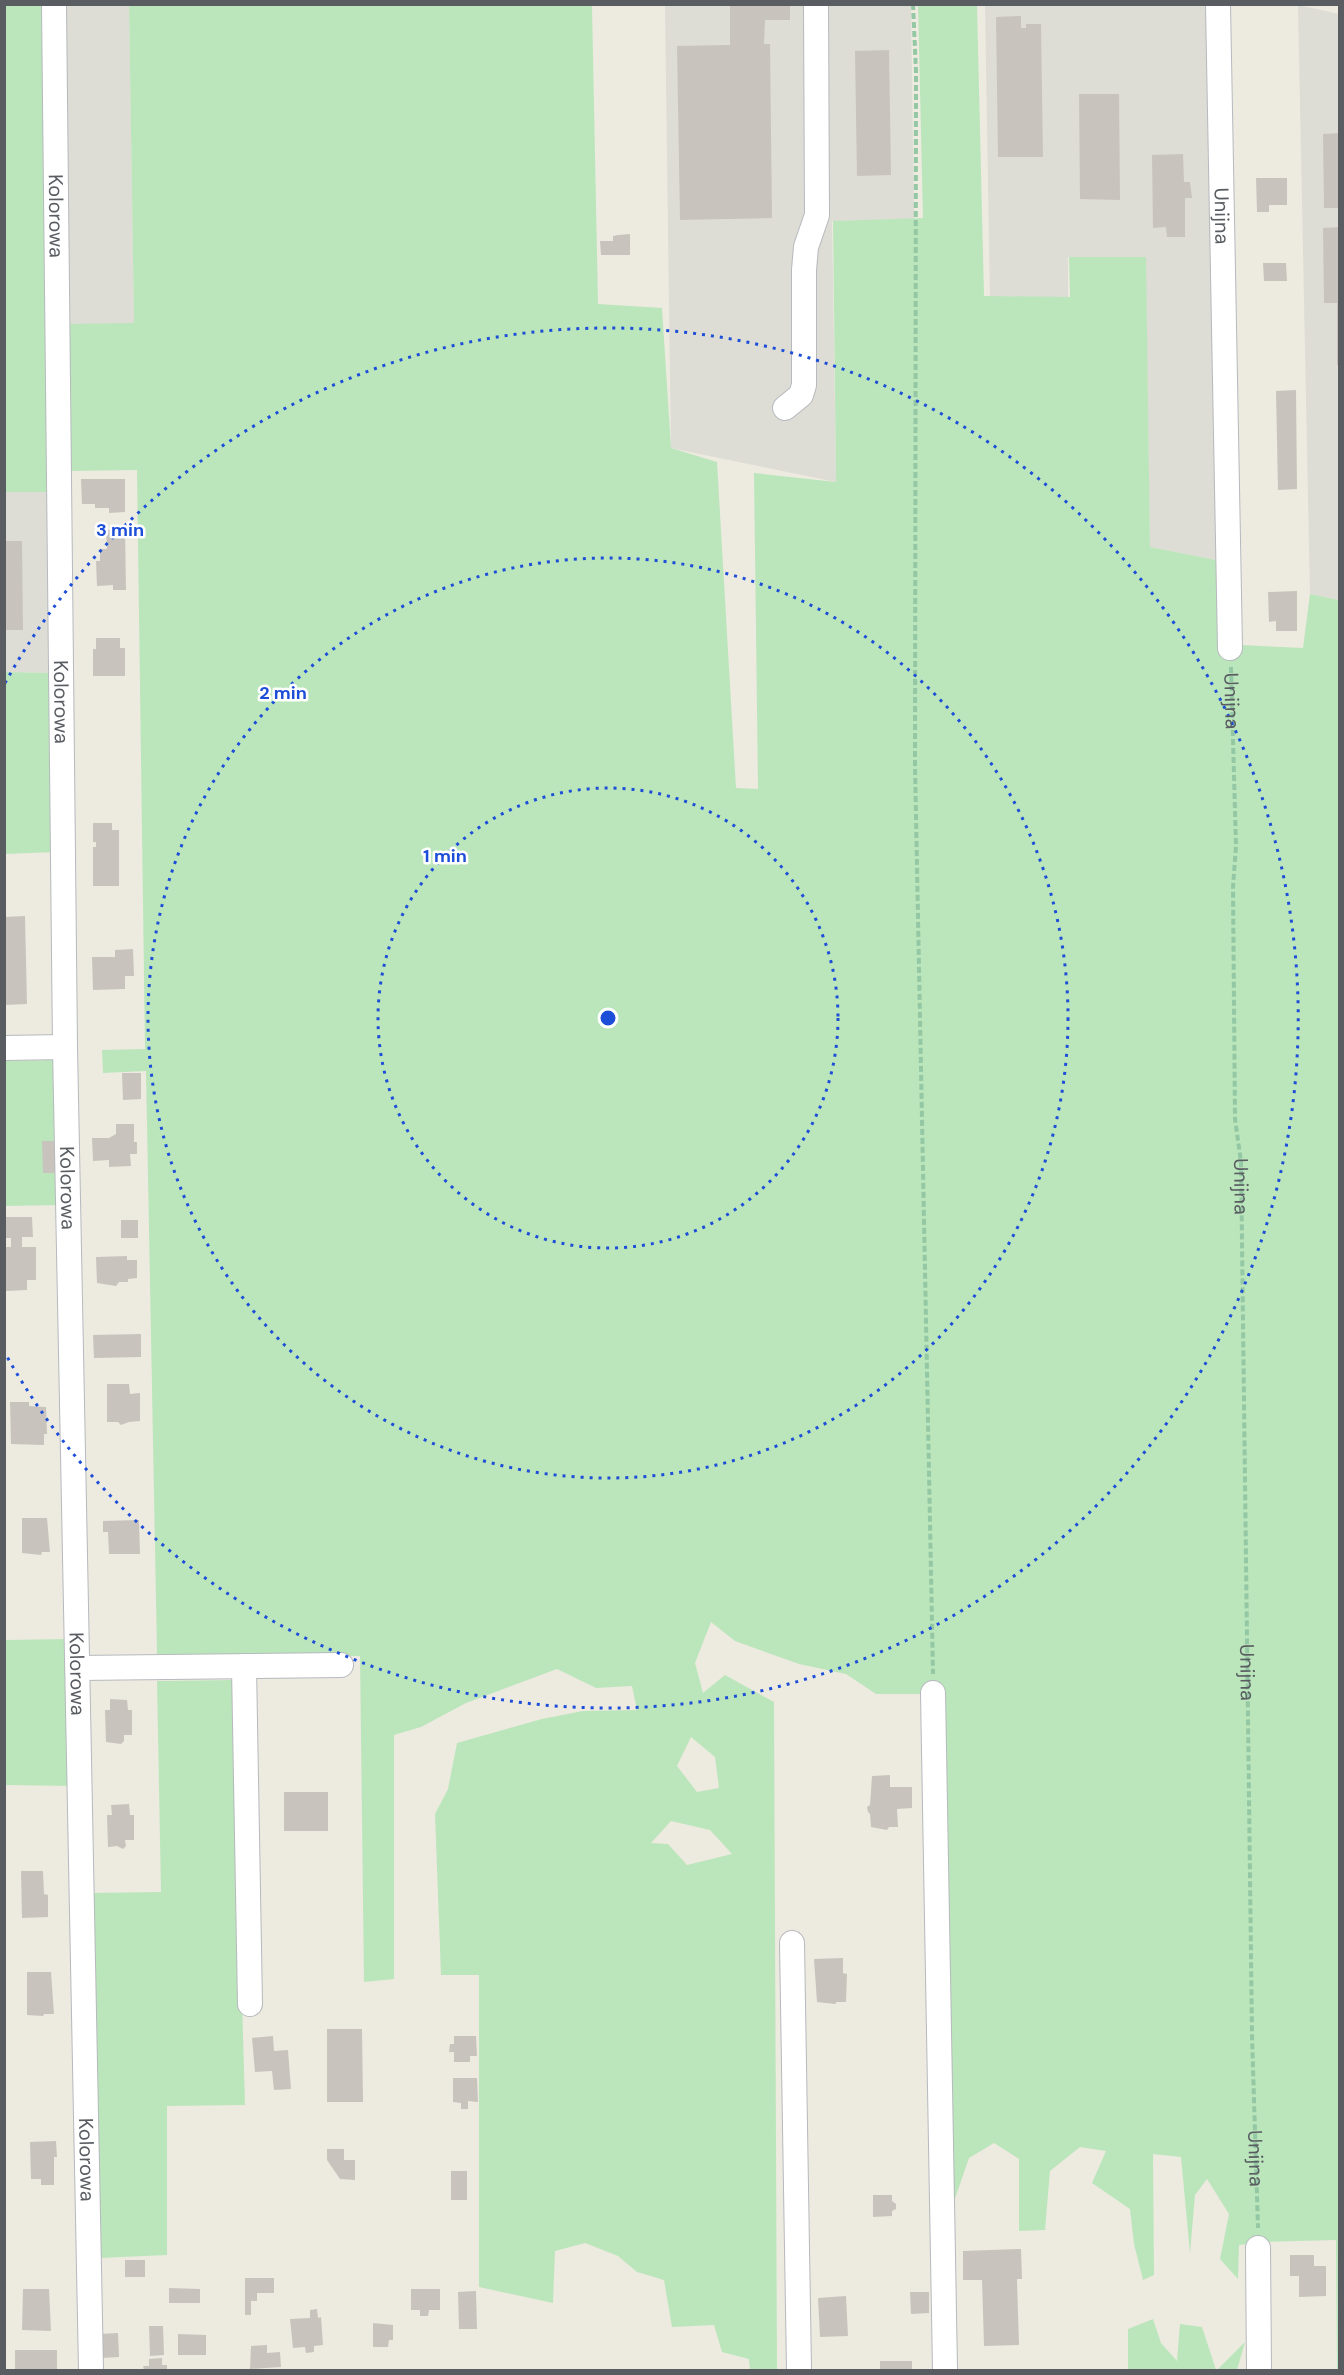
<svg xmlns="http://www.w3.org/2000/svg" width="1344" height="2375" font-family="'DM Sans',sans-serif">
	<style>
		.industrial { fill: #dddcd5 }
		.green { fill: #bbe6bb; fill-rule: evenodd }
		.building { fill: #c8c4bd }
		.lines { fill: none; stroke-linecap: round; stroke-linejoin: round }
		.minor-casing { stroke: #b6b9be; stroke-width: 26 }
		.path { stroke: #94c7a3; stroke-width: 4; stroke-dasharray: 6 3; stroke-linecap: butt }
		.minor { stroke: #fff; stroke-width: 24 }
		.ring { fill: none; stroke: #1d4ed8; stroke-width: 3; stroke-dasharray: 3 6 }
		.labels { text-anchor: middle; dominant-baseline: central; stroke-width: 5; stroke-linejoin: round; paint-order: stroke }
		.street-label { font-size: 20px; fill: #595d62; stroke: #fff }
		.centre { fill: #1d4ed8; stroke: #fff; stroke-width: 3 }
		.ring-label { font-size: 18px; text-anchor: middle; font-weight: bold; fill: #1d4ed8; stroke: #fff; stroke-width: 5; stroke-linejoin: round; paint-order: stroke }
	</style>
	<rect width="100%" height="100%" fill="#edeae0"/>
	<path class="industrial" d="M64 5H129L134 324H66Z
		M665 5H911L914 219 832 221 836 482 671 448Z
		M985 5H1215L1224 549 1216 560 1150 547 1145 257H1068V297H990Z
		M1298 5 1339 14V600L1310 594Z
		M47 491 52 673 5 672 4 492Z"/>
	<path class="green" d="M4 5H41L53 492H5Z
		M129 5H592L598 304 662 308 671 448 717 462 736 788 758 789 754 473 836 482 833 221 923 218 918 5H977L984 296 1070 297 1069 257H1146L1150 547 1216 560 1219 644 1303 648 1310 594 1339 600V2370H1337L1336 2240 1265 2242 1239 2245 1238 2279 1220 2259 1229 2214 1207 2179 1195 2195 1190 2253 1181 2157 1153 2154 1154 2275 1143 2280 1134 2244 1130 2209 1092 2183 1106 2151 1080 2147 1050 2171 1045 2230 1019 2231V2159L994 2143 969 2158 943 2233 933 1694H876L846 1674 799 1664 735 1641 711 1622 695 1663 703 1693 725 1675 774 1702 777 2370H750L749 2359 722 2352 714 2325 672 2327 664 2280 637 2272 618 2256 585 2243 555 2251 553 2303 479 2287V1975H441L435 1814 448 1789 457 1743 542 1719 583 1711 637 1710 632 1686 596 1688 557 1669 466 1703 421 1727 394 1735V1979L364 1982 360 1656 157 1654 146 1071 103 1073 102 1050 145 1049 137 470 69 471 66 324 134 323ZM691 1737 715 1757 719 1788 697 1792 677 1766ZM671 1821 710 1830 732 1854 687 1865 668 1844 651 1843Z
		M4 672 52 673 56 852 5 854Z
		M60 1060V1205L5 1206 4 1061Z
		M68 1639 72 1786 5 1785 4 1640Z
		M233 1680 245 2105 167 2106V2255L99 2258 91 1893 161 1892 157 1681Z
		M1153 2319 1161 2343 1177 2361 1180 2324 1202 2327 1216 2370H1128V2329Z
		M1245 2342 1237 2370H1217Z"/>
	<path class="building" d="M730 4H790V20H765L764 44H770L772 218 680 220 677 46 730 45Z
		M1021 16V28H1026V24H1041L1043 157H998L996 17Z
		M889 50 891 175 857 176 855 51Z
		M1079 94H1119L1120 200 1080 199Z
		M1340 133V208H1324L1323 134Z
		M1183 154 1184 182H1190L1192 198H1185V237H1167L1166 227 1153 228 1152 155Z
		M1256 178H1287V205H1269V212H1257Z
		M1340 227V365H1337V303H1324L1323 228Z
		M630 234V255H601L600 241H613V236L618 235Z
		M1263 263H1286L1287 281H1264Z
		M1296 390 1297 489 1278 490 1276 391Z
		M81 479H125V512L109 513V508H95V504H82Z
		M125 529 126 590H113V585L97 586 96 561H100V549H107L106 530Z
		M4 541H22L23 630H4Z
		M1297 591V631H1276V621L1269 622 1268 592Z
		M96 638H120V648H125V676H93V649H96Z
		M93 823H112V830H119V886H93V847H96V842H93Z
		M25 916 27 1004 4 1005V917Z
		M133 949 134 976H125V989L93 990 92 957H115V950Z
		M122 1073H141V1099L123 1100Z
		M116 1124H134V1142H137V1154H130L131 1166 109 1167V1160L93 1161 92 1138H109L116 1134Z
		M42 1141H57L58 1173H43Z
		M5 1217H32L33 1237H22V1247H36V1280H27V1290L6 1291 4 1247H11V1238H5Z
		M121 1220H138V1238H121Z
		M127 1256V1260H137V1278L128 1279V1282H119L116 1286 97 1283 96 1257Z
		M141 1334V1357L94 1358 93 1335Z
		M107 1384H129L130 1394 140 1393V1421L129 1422 121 1425 118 1422H107Z
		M10 1402H29V1406L46 1407 47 1434H44V1445L11 1444Z
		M22 1518H47L50 1552H42L41 1555 22 1553Z
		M139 1520 140 1554H109L108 1532H103V1521Z
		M110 1699 127 1700 128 1710H132V1735H124V1741L121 1744 106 1742 105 1710H110Z
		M890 1775V1787H912V1808L897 1809 898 1827H889L887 1830 871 1827 870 1814 868 1812 867 1807 870 1805 872 1776Z
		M284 1792H328V1831H284Z
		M129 1804 130 1815H134V1840H125L126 1846 123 1849 117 1846 108 1847 107 1815H112L111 1805Z
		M21 1871H43L44 1894 48 1895V1917L22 1918Z
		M843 1958V1973L847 1974 846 2002H837L835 2004 817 2002 814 1959Z
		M27 1972H51L54 2014H44L43 2016 27 2015Z
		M327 2029H362L363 2102H327Z
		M273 2036 274 2051 288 2050 291 2089 274 2090 272 2071 255 2072 252 2038Z
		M454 2036H476L477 2056H470V2062H454V2052H449L450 2044H454Z
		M453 2078H477L478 2102 468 2101V2109H461V2103L453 2102Z
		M56 2141 57 2157H54V2185H41V2179H31L30 2142Z
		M327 2149H344V2160H355V2180L340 2179 327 2160Z
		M451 2171H467V2200H451Z
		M873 2195H892V2201L896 2204V2209L892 2211V2216L873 2217Z
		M1021 2249 1022 2279H1017L1019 2345 984 2346 982 2280H963V2251Z
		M1290 2255H1314V2266H1326V2296L1299 2297V2276H1290Z
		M125 2260H145V2277H125Z
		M245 2278H274V2293H257V2301H251V2315H245Z
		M169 2288 200 2289V2303H169Z
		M23 2289H49L51 2331 22 2330Z
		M411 2289H440V2310H429L428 2316H420V2310H411Z
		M476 2291 477 2329H459L458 2292Z
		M910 2292H929V2313L911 2314Z
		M846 2296 848 2336 820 2337 818 2298Z
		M317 2309 318 2318 321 2317 323 2345 314 2346V2352L306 2353 305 2347 293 2348 290 2319 310 2318V2310Z
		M373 2323 393 2325V2340H389L388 2347H373Z
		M149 2326H163L164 2355 150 2356Z
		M118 2333 119 2357 101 2358 100 2334Z
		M178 2334 206 2335V2355H178Z
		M267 2345V2353L280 2352 281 2367 250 2369 251 2346Z
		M15 2350H57V2370H15Z
		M162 2358V2365H167V2370H144L143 2366H149V2359Z
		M880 2361H912V2370H880Z"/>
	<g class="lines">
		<g class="minor-casing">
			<g id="minor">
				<path id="s2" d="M54 4 65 1047 91 2370"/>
				<path id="s3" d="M1218 4 1230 648"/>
				<path d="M785 408 801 395 804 385V270L806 247 817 215 816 4"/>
				<path d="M4 1048 65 1047"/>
				<path d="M244 1666 250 2004"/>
				<path d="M78 1668 341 1665"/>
				<path d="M933 1693 945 2370"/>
				<path d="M792 1943 799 2370"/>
				<path d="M1258 2248 1259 2370"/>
			</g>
		</g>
		<g class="path">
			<path d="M913 4 916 72 915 765 933 1674"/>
			<path id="s1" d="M1231 667 1236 846 1233 887 1235 1119 1241 1162 1252 2035 1258 2228"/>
		</g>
		<use href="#minor" class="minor"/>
	</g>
	<g class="ring">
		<circle cx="608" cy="1018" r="230"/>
		<circle cx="608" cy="1018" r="460"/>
		<path d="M5 683A690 690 0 1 1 5 1353"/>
	</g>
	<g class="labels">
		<g class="street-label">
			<text stroke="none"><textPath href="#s2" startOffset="212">Kolorowa</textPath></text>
			<text stroke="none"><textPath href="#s3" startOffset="212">Unijna</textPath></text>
			<text stroke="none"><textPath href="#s2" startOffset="698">Kolorowa</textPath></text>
			<text stroke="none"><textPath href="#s1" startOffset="34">Unijna</textPath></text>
			<text stroke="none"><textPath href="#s1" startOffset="520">Unijna</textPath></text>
			<text stroke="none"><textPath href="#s2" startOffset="1184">Kolorowa</textPath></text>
			<text stroke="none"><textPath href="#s2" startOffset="1670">Kolorowa</textPath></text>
			<text stroke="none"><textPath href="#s1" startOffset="1006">Unijna</textPath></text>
			<text stroke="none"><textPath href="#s2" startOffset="2156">Kolorowa</textPath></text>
			<text stroke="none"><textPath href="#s1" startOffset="1492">Unijna</textPath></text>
		</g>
	</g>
	<circle cx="608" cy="1018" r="9" class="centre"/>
	<g class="ring-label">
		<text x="120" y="536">3 min</text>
		<text x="283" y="699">2 min</text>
		<text x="445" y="862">1 min</text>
	</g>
	<rect width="1344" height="2375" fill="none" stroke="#595d62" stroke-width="12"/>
</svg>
